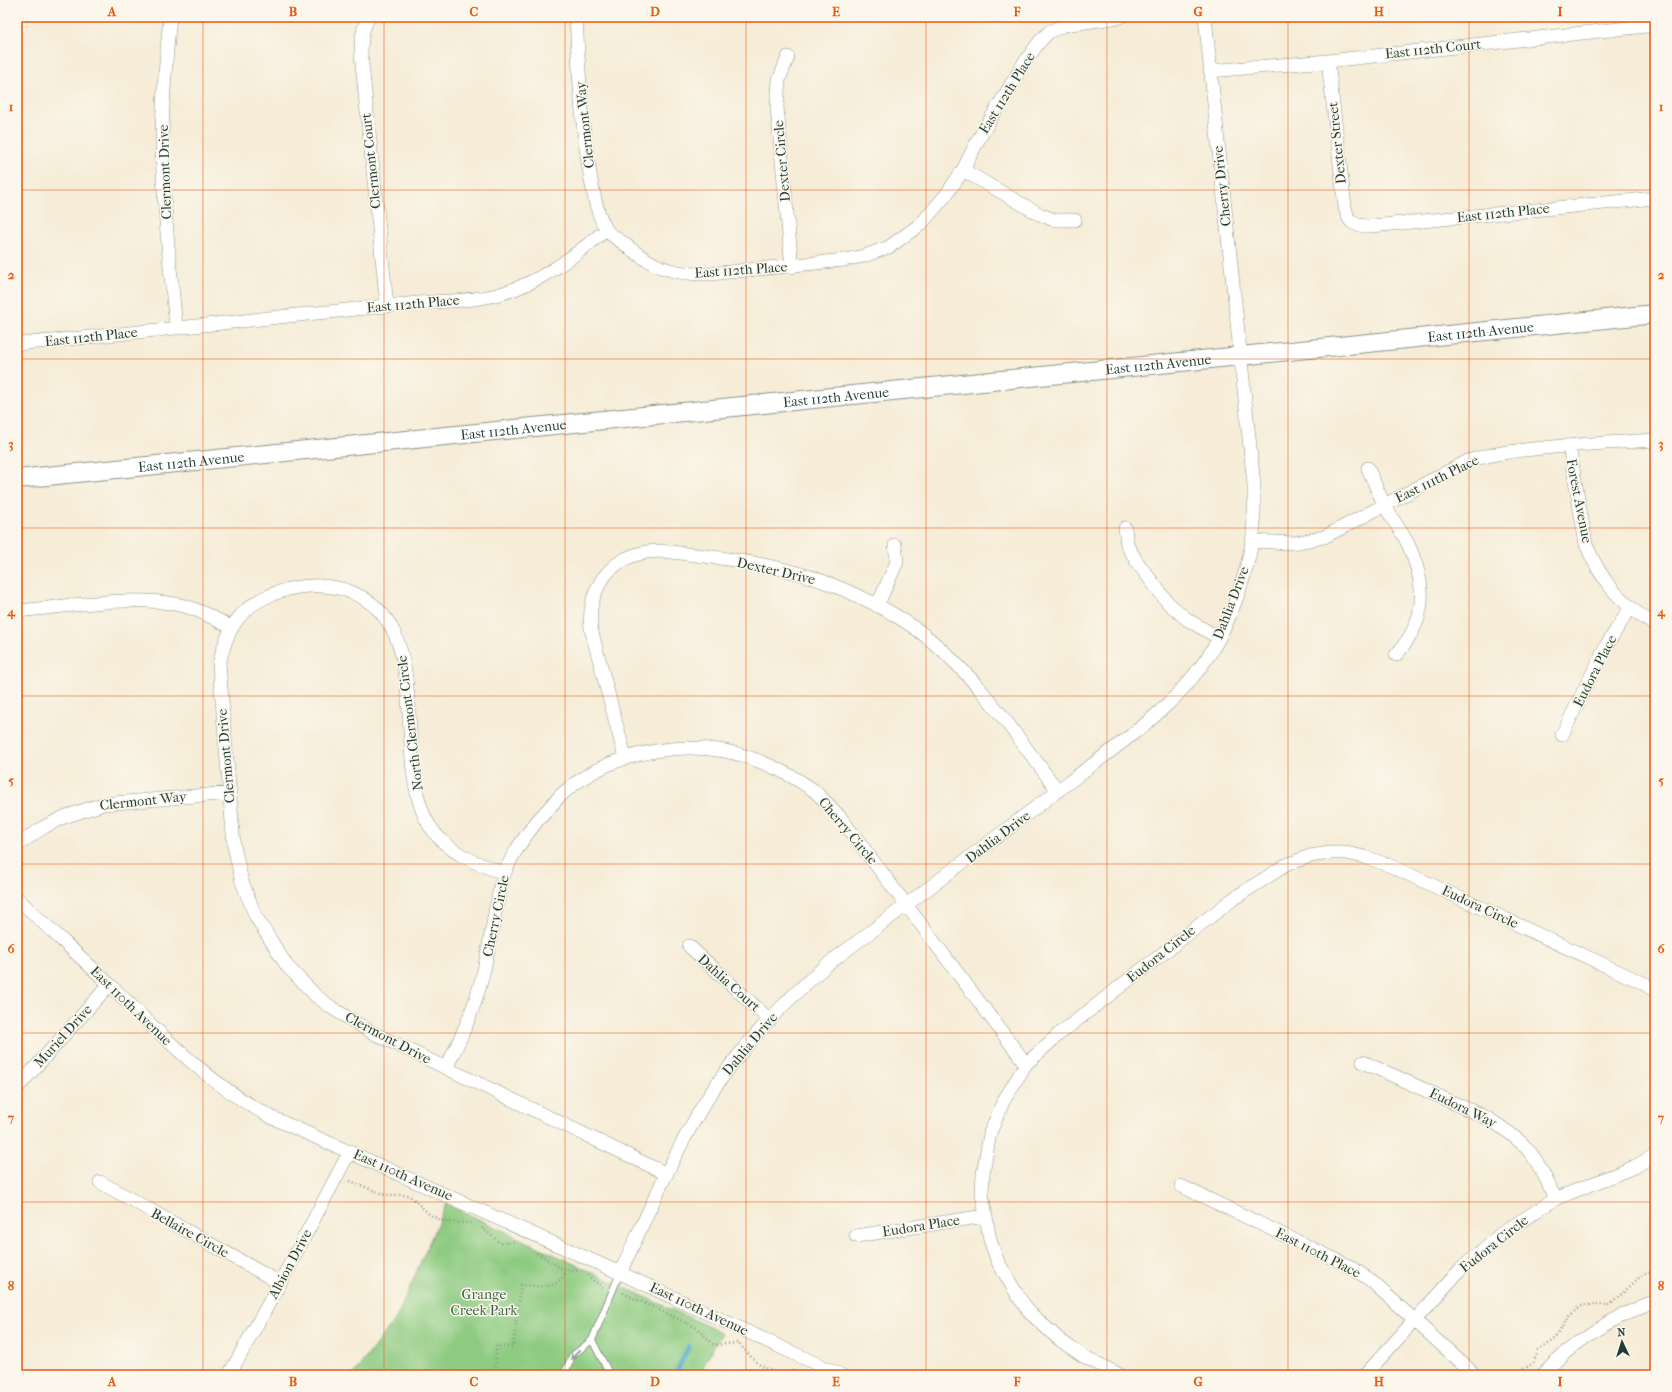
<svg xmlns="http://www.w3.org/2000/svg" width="1672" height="1392" font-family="'IM FELL French Canon',serif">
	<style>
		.built { fill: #dad6f7 }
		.green { fill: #8ecb81; stroke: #56845a }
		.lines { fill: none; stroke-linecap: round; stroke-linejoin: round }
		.stream { stroke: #4aa6c8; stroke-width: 5 }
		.lane-casing { stroke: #8a9486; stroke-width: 8 }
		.street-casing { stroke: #8a9486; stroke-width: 14 }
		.secondary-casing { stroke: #8a9486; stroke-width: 20 }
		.path { stroke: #8a9486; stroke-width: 2.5; stroke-dasharray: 1 3; stroke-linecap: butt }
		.lane { stroke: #fff; stroke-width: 6 }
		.street { stroke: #fff; stroke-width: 13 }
		.secondary { stroke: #fff; stroke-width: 18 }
		.oneway { stroke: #8f9e9a }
		.grid { fill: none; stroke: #e8590c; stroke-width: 1; stroke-opacity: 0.55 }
		.labels { text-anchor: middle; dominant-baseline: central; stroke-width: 3; stroke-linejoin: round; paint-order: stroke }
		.street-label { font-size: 14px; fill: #1f3d34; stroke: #fbf7ec }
		.park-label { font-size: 14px; fill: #3b6047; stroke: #fbf7ec }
		.neatline { fill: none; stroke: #e8590c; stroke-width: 1.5 }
		.grid-label { font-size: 13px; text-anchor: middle; font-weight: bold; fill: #e8590c }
	</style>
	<rect width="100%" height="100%" fill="#fbf7ec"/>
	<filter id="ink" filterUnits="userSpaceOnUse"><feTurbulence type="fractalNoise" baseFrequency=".025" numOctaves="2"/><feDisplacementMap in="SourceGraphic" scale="8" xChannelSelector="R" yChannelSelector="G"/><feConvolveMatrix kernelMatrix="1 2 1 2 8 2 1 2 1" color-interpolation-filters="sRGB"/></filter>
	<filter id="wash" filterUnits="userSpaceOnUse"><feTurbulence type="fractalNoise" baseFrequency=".012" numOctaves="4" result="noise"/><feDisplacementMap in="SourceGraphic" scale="16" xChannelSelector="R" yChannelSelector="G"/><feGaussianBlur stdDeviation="0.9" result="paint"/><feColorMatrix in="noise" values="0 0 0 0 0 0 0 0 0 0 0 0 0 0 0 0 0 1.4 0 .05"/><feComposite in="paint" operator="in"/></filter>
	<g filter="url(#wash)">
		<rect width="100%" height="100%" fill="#f6ecd7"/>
		<path class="built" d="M1551 17H1636L1553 23Z"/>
		<path class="green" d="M446 1204 722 1333 712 1349 699 1375H353L397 1317Z"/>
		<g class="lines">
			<path class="stream" d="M675 1375 689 1346"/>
		</g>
	</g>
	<g filter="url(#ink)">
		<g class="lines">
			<g class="lane-casing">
				<path id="lane" d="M592 1340 610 1375
					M564 1375 572 1356 592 1340 620 1273"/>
			</g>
			<g class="street-casing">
				<path id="street" d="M170 17C166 59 162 100 162 142 163 204 170 266 176 327
					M369 17C362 27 361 42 361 54L387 306
					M576 17C579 71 581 126 591 180 594 196 597 214 606 229 609 234 617 239 622 242 652 267 671 275 710 274L844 260 864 256 889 247 921 224 946 195 963 170 978 140 1024 63 1040 41 1049 32 1064 25 1120 17
					M788 57 779 80 777 107 792 267
					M1328 61 1345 207C1348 225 1356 226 1372 226L1655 198
					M1210 71 1328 61 1655 25
					M963 170 1039 214 1054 220H1075
					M17 344C127 334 237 321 347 310 375 307 404 304 432 302 454 301 476 300 496 295 539 284 573 257 606 230
					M1569 446 1586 544C1600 580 1622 605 1655 625
					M1368 468C1373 480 1378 492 1384 504 1391 518 1401 530 1408 544 1427 586 1428 619 1396 655
					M1125 528 1127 545 1137 562 1168 603 1188 620 1219 638
					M1252 541 1294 543 1324 537 1468 461C1496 452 1524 450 1553 447 1587 444 1621 442 1655 440
					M877 606 897 562 895 545
					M17 611C66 607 127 595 175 604 195 607 213 618 231 627
					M1562 735 1606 646 1630 608
					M625 757 591 629C587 595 604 564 638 554 654 549 671 552 687 554 733 559 786 566 830 584 863 597 900 615 928 638 980 680 1018 738 1058 791
					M17 845 44 827 64 817 103 804 230 793
					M504 873C476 864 446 852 429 825 389 758 440 619 345 590 319 582 290 586 266 597 236 611 226 634 219 664L234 846 242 882 256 917 287 966 316 996 332 1008 371 1032 667 1174
					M17 898C48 928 80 956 111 986 163 1036 208 1084 273 1118L620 1273 841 1375
					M689 946 770 1020
					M1363 1062 1487 1118C1527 1142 1537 1156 1555 1199
					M446 1068C462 1037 475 1008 483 974 488 952 492 930 496 907 499 896 500 882 505 872 513 852 525 836 538 820 546 812 553 803 561 795 603 756 669 741 725 751 755 757 787 772 812 789 822 797 831 808 840 817L1026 1064
					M17 1088 109 985
					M100 1182 280 1283
					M1181 1186 1347 1265 1369 1279 1475 1375
					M856 1236 985 1216
					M620 1273C646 1218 670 1161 701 1109 734 1054 779 1006 828 964 908 903 988 844 1068 783 1119 744 1176 708 1211 652 1230 622 1246 577 1252 542 1255 523 1254 503 1254 485L1205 17
					M229 1375 280 1283 350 1151
					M1120 1375 1083 1356 1061 1341 1030 1313 1018 1296 998 1262 990 1240 982 1193 983 1174 990 1133 1003 1102 1026 1064 1059 1034 1233 899 1286 865 1310 856 1330 853H1346L1365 857 1391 866 1643 983 1655 991
					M1365 1375 1460 1270 1501 1234 1555 1199 1634 1167 1655 1155
					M1542 1375C1572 1342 1614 1317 1655 1301"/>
			</g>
			<g class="secondary-casing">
				<g id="secondary">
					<path id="s1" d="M17 479C563 425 1109 369 1655 314"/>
				</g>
			</g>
			<path class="path" d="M350 1181 385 1195H409L430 1215 445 1222 471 1223
				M482 1228 500 1243 514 1242
				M537 1253 566 1271H579
				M587 1275 603 1288
				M623 1293 697 1328 714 1345 738 1343 758 1364 778 1374 796 1370
				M495 1375 496 1346 513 1347 521 1285C538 1286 558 1291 566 1271
				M1504 1375 1524 1369 1533 1363 1538 1351 1556 1338 1568 1317 1583 1305H1610L1642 1275 1655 1271"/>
			<use href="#lane" class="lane"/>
			<use href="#street" class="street"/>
			<use href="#secondary" class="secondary"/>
		</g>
		<defs><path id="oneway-shaft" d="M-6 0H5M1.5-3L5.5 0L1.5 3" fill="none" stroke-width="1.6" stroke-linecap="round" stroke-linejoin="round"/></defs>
		<use class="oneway" href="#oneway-shaft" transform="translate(575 1355) rotate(133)"/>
	</g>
	<path class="grid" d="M203 17V1375M384 17V1375M565 17V1375M746 17V1375M926 17V1375M1107 17V1375M1288 17V1375M1469 17V1375M17 190H1655M17 359H1655M17 528H1655M17 696H1655M17 864H1655M17 1033H1655M17 1202H1655"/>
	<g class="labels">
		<g class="street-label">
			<text transform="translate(1433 49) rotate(-6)">East 112th Court</text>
			<text transform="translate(1007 93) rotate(-58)">East 112th Place</text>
			<text transform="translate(585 125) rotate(-96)">Clermont Way</text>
			<text transform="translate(1337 143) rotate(-96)">Dexter Street</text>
			<text transform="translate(371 161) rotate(-96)">Clermont Court</text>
			<text transform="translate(782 161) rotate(-95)">Dexter Circle</text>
			<text transform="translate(165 172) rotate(-92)">Clermont Drive</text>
			<text transform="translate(1222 186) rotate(-96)">Cherry Drive</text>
			<text transform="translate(1503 213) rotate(-6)">East 112th Place</text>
			<text transform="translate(741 270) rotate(-4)">East 112th Place</text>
			<text transform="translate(413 304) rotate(-5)">East 112th Place</text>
			<text stroke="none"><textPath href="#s1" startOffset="1471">East 112th Avenue</textPath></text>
			<text transform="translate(91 337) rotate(-6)">East 112th Place</text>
			<text stroke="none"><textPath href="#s1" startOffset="1147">East 112th Avenue</textPath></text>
			<text stroke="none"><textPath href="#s1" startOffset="823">East 112th Avenue</textPath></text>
			<text stroke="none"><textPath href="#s1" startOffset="499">East 112th Avenue</textPath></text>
			<text stroke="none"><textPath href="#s1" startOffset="175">East 112th Avenue</textPath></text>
			<text transform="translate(1437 479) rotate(-26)">East 111th Place</text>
			<text transform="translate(1579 501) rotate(79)">Forest Avenue</text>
			<text transform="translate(776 571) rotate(13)">Dexter Drive</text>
			<text transform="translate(1231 603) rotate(-69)">Dahlia Drive</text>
			<text transform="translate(1595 671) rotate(-63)">Eudora Place</text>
			<text transform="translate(410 723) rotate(-97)">North Clermont Circle</text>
			<text transform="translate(226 756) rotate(-95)">Clermont Drive</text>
			<text transform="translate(143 801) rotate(-6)">Clermont Way</text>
			<text transform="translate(848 831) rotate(50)">Cherry Circle</text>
			<text transform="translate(998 837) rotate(-37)">Dahlia Drive</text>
			<text transform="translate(1480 907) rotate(25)">Eudora Circle</text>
			<text transform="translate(496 916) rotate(-78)">Cherry Circle</text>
			<text transform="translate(1161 954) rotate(-38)">Eudora Circle</text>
			<text transform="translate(729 983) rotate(42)">Dahlia Court</text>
			<text transform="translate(131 1006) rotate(44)">East 110th Avenue</text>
			<text transform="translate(63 1036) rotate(-48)">Muriel Drive</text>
			<text transform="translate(388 1038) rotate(28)">Clermont Drive</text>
			<text transform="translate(750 1044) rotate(-50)">Dahlia Drive</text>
			<text transform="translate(1463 1108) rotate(26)">Eudora Way</text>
			<text transform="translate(403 1175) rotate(24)">East 110th Avenue</text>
			<text transform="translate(921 1226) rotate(-9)">Eudora Place</text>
			<text transform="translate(190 1233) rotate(29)">Bellaire Circle</text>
			<text transform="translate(1494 1244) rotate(-38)">Eudora Circle</text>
			<text transform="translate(1318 1253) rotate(27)">East 110th Place</text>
			<text transform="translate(290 1264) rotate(-62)">Albion Drive</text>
			<text transform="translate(699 1309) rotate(25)">East 110th Avenue</text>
		</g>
		<g class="park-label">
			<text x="484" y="1294">Grange<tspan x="484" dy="16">Creek Park</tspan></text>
		</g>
	</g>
	<rect width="1672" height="1392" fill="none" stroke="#fbf7ec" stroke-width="44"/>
	<g transform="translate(1622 1342) rotate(356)" stroke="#fbf7ec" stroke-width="3" paint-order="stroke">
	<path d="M0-3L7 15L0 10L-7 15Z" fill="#1f3d34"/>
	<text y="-6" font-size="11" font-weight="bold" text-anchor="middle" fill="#1f3d34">N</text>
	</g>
	<rect x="22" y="22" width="1628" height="1348" class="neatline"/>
	<g class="grid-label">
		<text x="112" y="16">A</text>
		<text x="293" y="16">B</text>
		<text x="474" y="16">C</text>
		<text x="655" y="16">D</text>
		<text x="836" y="16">E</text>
		<text x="1017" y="16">F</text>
		<text x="1198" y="16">G</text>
		<text x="1379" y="16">H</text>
		<text x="1560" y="16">I</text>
		<text x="11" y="111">1</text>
		<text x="1661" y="111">1</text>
		<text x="11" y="279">2</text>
		<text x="1661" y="279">2</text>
		<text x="11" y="448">3</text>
		<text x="1661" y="448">3</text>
		<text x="11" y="616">4</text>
		<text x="1661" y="616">4</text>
		<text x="11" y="785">5</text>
		<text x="1661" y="785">5</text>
		<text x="11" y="953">6</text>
		<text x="1661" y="953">6</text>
		<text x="11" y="1122">7</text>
		<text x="1661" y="1122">7</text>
		<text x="11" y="1290">8</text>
		<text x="1661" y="1290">8</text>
		<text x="112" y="1386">A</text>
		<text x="293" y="1386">B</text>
		<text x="474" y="1386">C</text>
		<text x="655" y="1386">D</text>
		<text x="836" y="1386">E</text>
		<text x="1017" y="1386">F</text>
		<text x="1198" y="1386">G</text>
		<text x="1379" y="1386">H</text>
		<text x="1560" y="1386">I</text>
	</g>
</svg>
